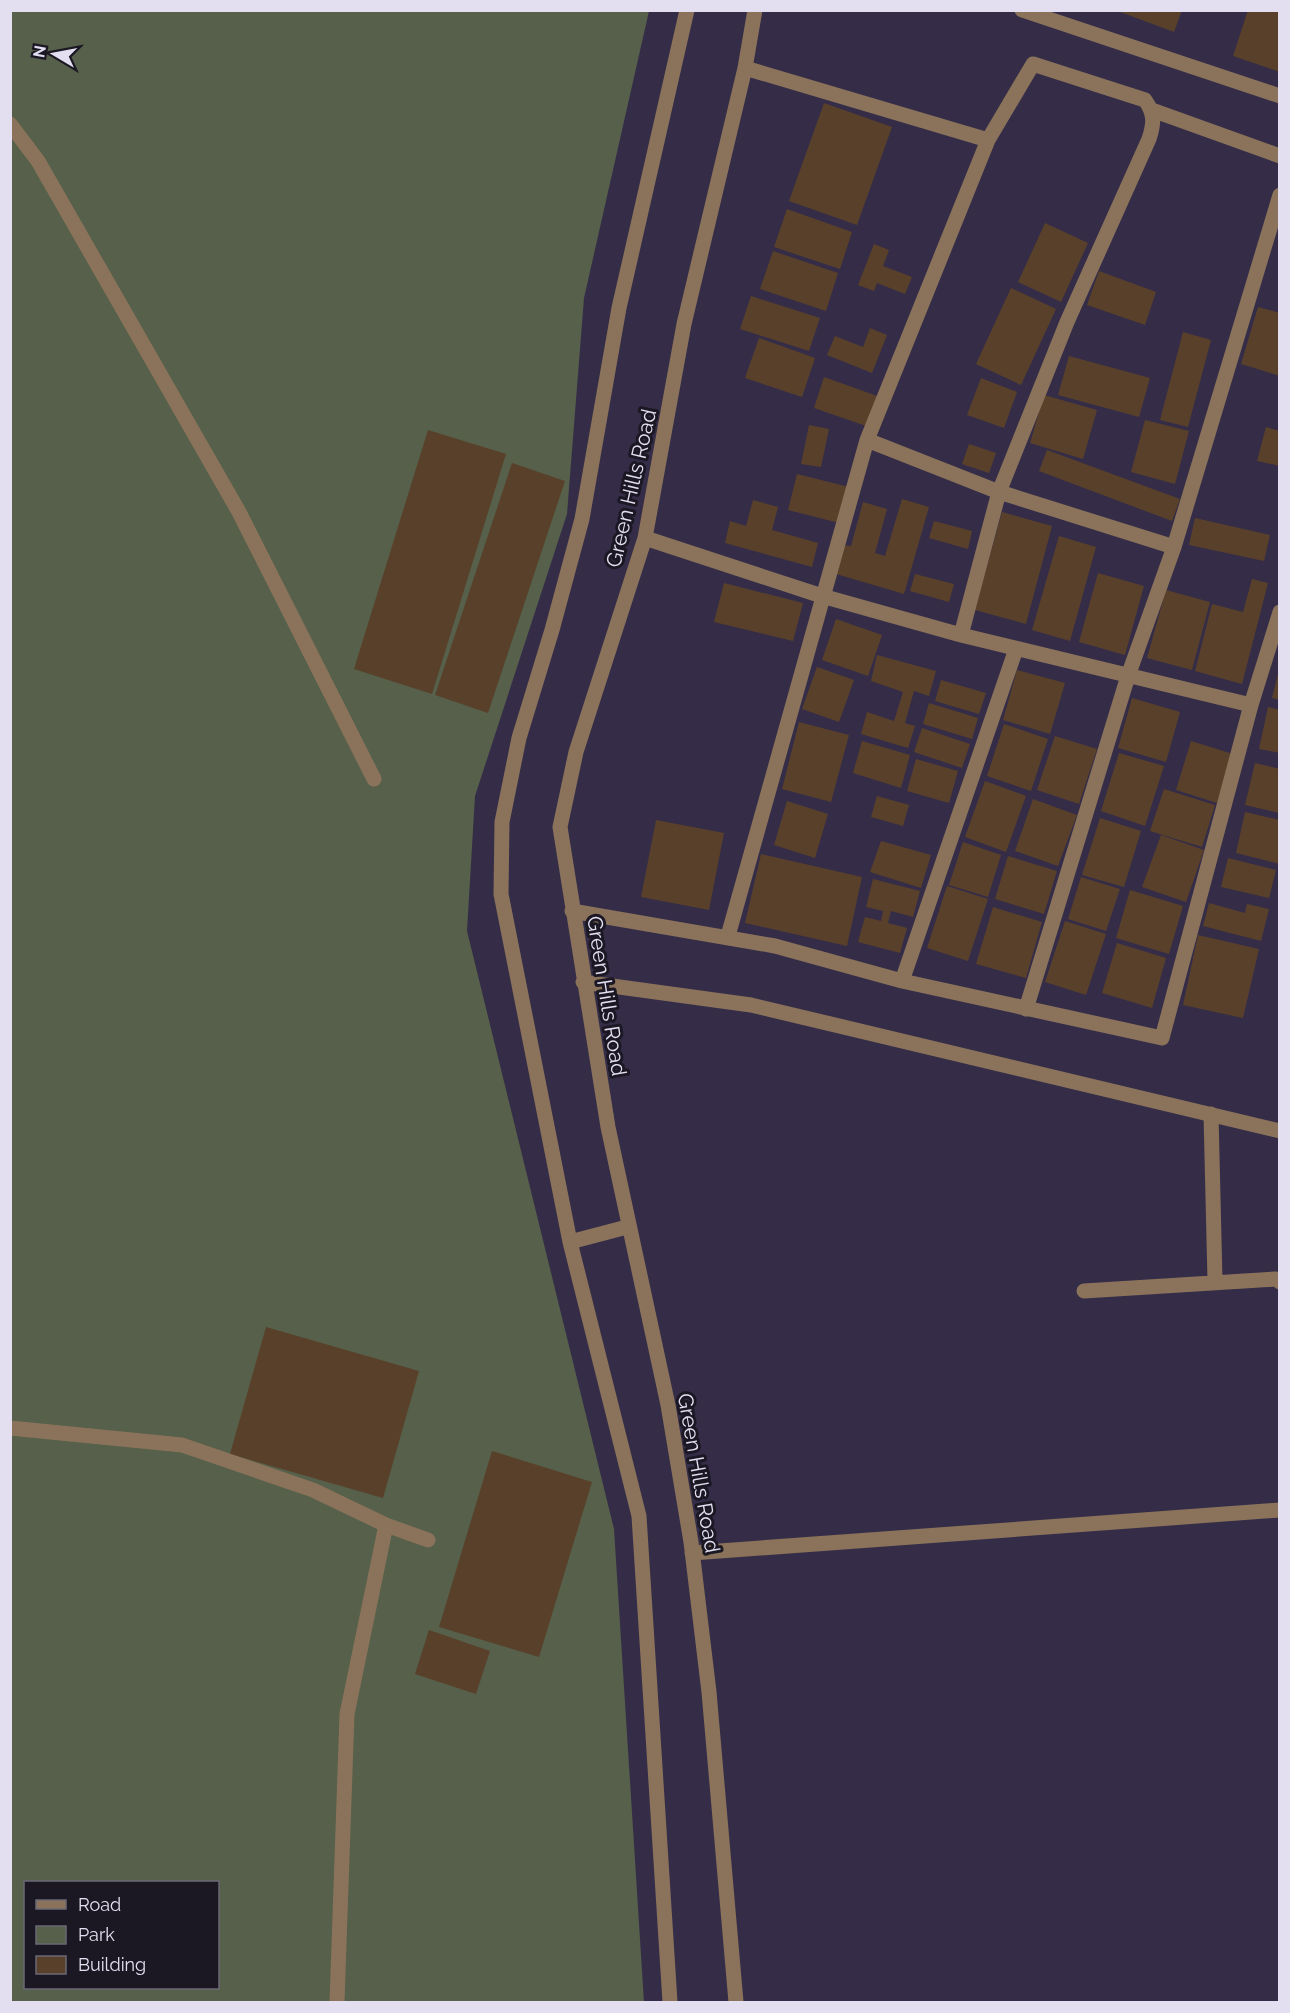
<svg xmlns="http://www.w3.org/2000/svg" width="1290" height="2013" font-family="Raleway,sans-serif">
	<style>
		.green { fill: #56604a; fill-rule: evenodd }
		.building { fill: #59402a }
		.lines { fill: none; stroke-linecap: round; stroke-linejoin: round }
		.minor { stroke: #8a735a; stroke-width: 15 }
		.labels { text-anchor: middle; dominant-baseline: central; stroke-width: 6; stroke-linejoin: round; paint-order: stroke }
		.street-label { font-size: 21px; fill: #e3dff1; stroke: #1b1824 }
	</style>
	<rect width="100%" height="100%" fill="#352d48"/>
	<path class="green" d="M11 11H649L584 298 567 514 475 796 467 931 614 1529 644 2002H11ZM26 1882H218V1988H26Z"/>
	<path class="building" d="M1115 10H1182L1174 32Z
		M1248 10H1280V72L1233 56Z
		M824 103 892 127 857 225 789 201Z
		M787 209 852 232 840 269 774 247Z
		M1045 223 1088 243 1061 302 1018 282Z
		M874 244 889 250 883 266 912 277 905 294 877 283 874 291 858 285Z
		M773 251 838 273 826 311 760 289Z
		M1099 271 1156 292 1145 325 1087 305Z
		M1011 288 1056 309 1021 385 976 364Z
		M751 296 820 318 809 351 740 329Z
		M1258 307 1280 313V376L1241 364Z
		M870 328 887 335 872 373 827 355 835 336 863 347Z
		M1183 332 1211 340 1188 427 1160 420Z
		M759 338 815 358 802 397 745 378Z
		M1069 356 1150 378 1139 417 1058 395Z
		M824 377 880 397 869 427 814 408Z
		M981 378 1017 392 1004 428 967 415Z
		M1044 395 1097 410 1083 459 1030 443Z
		M1145 420 1189 431 1175 484 1131 472Z
		M809 425 829 429 821 467 801 464Z
		M1266 427 1280 431V466L1257 461Z
		M428 430 506 454 432 694 354 669Z
		M969 444 996 453 989 473 962 464Z
		M1047 450 1180 499 1172 521 1039 471Z
		M512 463 565 481 488 713 435 695Z
		M797 474 849 487 839 523 788 510Z
		M902 499 929 507 904 594 836 574 844 545 851 546 863 502 887 509 875 553 885 556Z
		M753 500 778 507 772 530 818 543 812 567 725 543 730 521 746 526Z
		M1002 512 1052 526 1026 624 975 610Z
		M1195 518 1270 535 1264 561 1189 545Z
		M934 521 972 531 968 549 929 538Z
		M1059 536 1096 547 1070 641 1032 630Z
		M1098 573 1144 586 1125 655 1079 642Z
		M915 574 954 584 949 602 910 591Z
		M1252 579 1268 583 1242 684 1195 671 1212 604 1243 612Z
		M724 583 803 603 793 641 714 622Z
		M1166 590 1210 602 1192 670 1147 658Z
		M836 619 882 635 868 676 822 660Z
		M877 655 936 671 929 696 914 691 905 723 915 726 908 748 861 734 867 712 894 721 903 692 871 681Z
		M817 667 854 680 839 722 802 709Z
		M1017 670 1065 683 1050 734 1003 720Z
		M1279 670H1280V700L1272 698Z
		M941 680 986 693 979 714 935 701Z
		M1132 698 1180 712 1166 762 1118 748Z
		M929 703 978 718 972 739 923 724Z
		M1268 707 1280 710V753L1259 749Z
		M799 722 849 735 831 802 782 789Z
		M1004 724 1048 739 1031 791 987 776Z
		M922 728 970 744 962 768 914 752Z
		M1055 736 1097 749 1079 804 1037 790Z
		M862 741 910 755 901 788 853 773Z
		M1191 741 1233 754 1217 803 1176 790Z
		M1119 753 1164 766 1145 826 1101 811Z
		M916 759 958 771 949 803 907 791Z
		M1255 763 1280 769V813L1245 805Z
		M985 781 1026 796 1006 852 965 837Z
		M1164 789 1215 805 1202 847 1150 831Z
		M877 796 909 805 903 826 871 817Z
		M1033 799 1077 815 1058 866 1015 851Z
		M787 801 828 814 815 858 774 845Z
		M1245 812 1280 820V864L1236 853Z
		M1100 818 1141 831 1124 887 1082 875Z
		M656 820 724 833 709 910 641 897Z
		M1161 835 1204 850 1186 902 1142 887Z
		M881 841 931 855 921 888 870 872Z
		M963 842 1001 855 988 897 949 885Z
		M761 854 862 877 847 946 745 923Z
		M1008 856 1057 871 1044 914 995 899Z
		M1228 858 1276 870 1269 898 1221 887Z
		M1081 877 1120 889 1106 931 1068 919Z
		M873 879 920 891 913 917 891 911 888 923 907 928 900 953 858 942 865 917 881 921 883 911 866 907Z
		M947 886 988 899 968 961 927 948Z
		M1130 890 1183 906 1169 954 1116 938Z
		M1209 903 1245 913 1247 904 1269 909 1261 941 1203 926Z
		M993 907 1042 922 1026 978 976 964Z
		M1065 921 1106 934 1086 995 1045 982Z
		M1198 935 1259 949 1243 1018 1183 1005Z
		M1117 943 1166 958 1152 1008 1102 993Z
		M266 1327 419 1371 383 1498 230 1454Z
		M492 1451 592 1482 539 1657 439 1627Z
		M429 1630 490 1651 476 1694 415 1674Z"/>
	<g class="lines">
		<path class="minor" d="M1022 10 1280 96
			M1152 110 1280 156
			M10 124 38 161 239 512 374 779
			M867 440 999 492 1174 547 1128 676 1026 1009
			M645 538 822 596 961 635 1251 705
			M1174 547 1280 195
			M961 635 999 492 1067 322 1149 139C1154 124 1155 114 1145 100L1033 64 988 140
			M572 911 775 946 902 981 1162 1038 1251 705 1280 612
			M728 936 867 440 988 140 745 68
			M902 981 1016 649
			M583 982 751 1005 1280 1131
			M1211 1114 1215 1281
			M570 1242 627 1227
			M1084 1291 1276 1279 1280 1282
			M10 1428 182 1445 313 1490 386 1525 428 1540
			M692 1553 1280 1510
			M337 2002 347 1714 386 1525
			M670 2002 639 1516 570 1242 501 894 502 822 519 738 552 630 582 519 619 308 687 10
			M736 2002 709 1692 691 1542 668 1405 608 1127 560 827 576 752 645 538 684 324 745 68 755 10"/>
	</g>
	<g class="labels">
		<g class="street-label">
			<text transform="translate(631 488) rotate(-77)">Green Hills Road</text>
			<text transform="translate(607 996) rotate(81)">Green Hills Road</text>
			<text transform="translate(699 1473) rotate(80)">Green Hills Road</text>
		</g>
	</g>
	<rect width="1290" height="2013" fill="none" stroke="#e3dff1" stroke-width="24"/>
	<rect x="24" y="1881" width="195" height="108" fill="#1b1824" stroke="#6b6876" stroke-width="1.5"/>
	<rect x="36" y="1900" width="30" height="9" fill="#8a735a" stroke="#6b6876" stroke-width="1.5"/>
	<text x="78" y="1911" font-size="18" fill="#e3dff1">Road</text>
	<rect x="36" y="1926" width="30" height="18" fill="#56604a" stroke="#6b6876" stroke-width="1.5"/>
	<text x="78" y="1941" font-size="18" fill="#e3dff1">Park</text>
	<rect x="36" y="1956" width="30" height="18" fill="#59402a" stroke="#6b6876" stroke-width="1.5"/>
	<text x="78" y="1971" font-size="18" fill="#e3dff1">Building</text>
	<g transform="translate(54 54) rotate(280)" stroke="#1b1824" stroke-width="4.5" paint-order="stroke">
	<path d="M0-4.5L10 22L0 15L-10 22Z" fill="#e3dff1"/>
	<text y="-9" font-size="16" font-weight="bold" text-anchor="middle" fill="#e3dff1">N</text>
	</g>
</svg>
